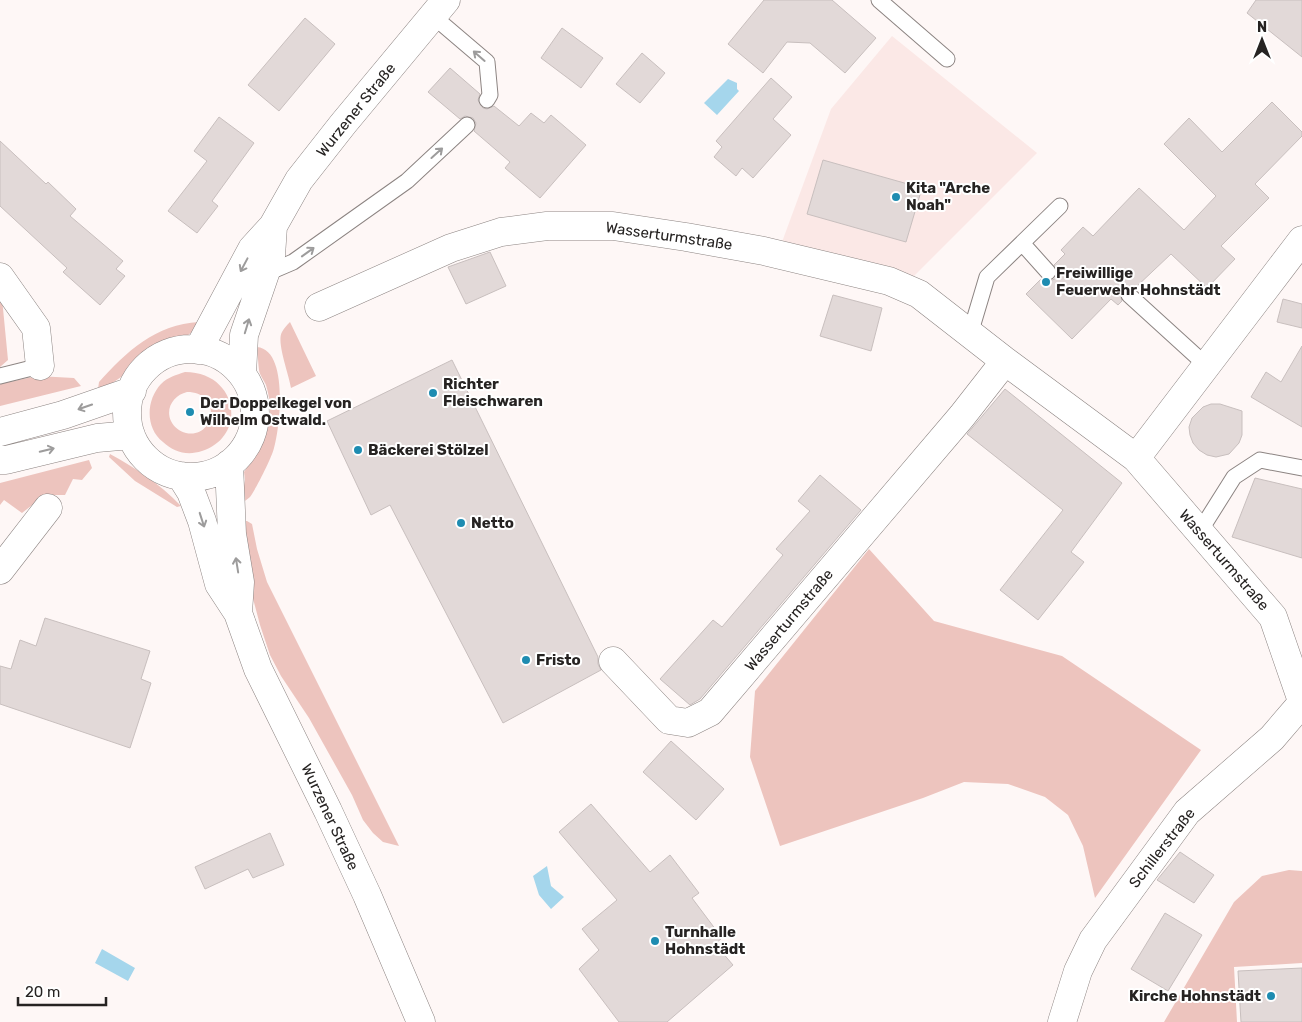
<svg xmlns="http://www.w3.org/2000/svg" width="1302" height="1022" font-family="Rubik,sans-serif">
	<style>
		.built { fill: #fbe8e6 }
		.green { fill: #edc4be; fill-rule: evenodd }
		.water { fill: #a5d6ec }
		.building { fill: #e2d9d8; stroke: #c8bfbe }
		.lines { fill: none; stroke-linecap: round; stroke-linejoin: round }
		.lane-casing { stroke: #8c8482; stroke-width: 17 }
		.street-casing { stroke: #8c8482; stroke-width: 29 }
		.primary-casing { stroke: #8c8482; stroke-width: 29 }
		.lane { stroke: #fff; stroke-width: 15 }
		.street { stroke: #fff; stroke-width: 28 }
		.primary { stroke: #fff; stroke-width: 28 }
		.oneway { stroke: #9d9c9c }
		.poi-dot { fill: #1e8cb1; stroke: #fff; stroke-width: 2 }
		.labels { text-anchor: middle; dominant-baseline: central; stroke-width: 4; stroke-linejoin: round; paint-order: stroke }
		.street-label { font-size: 15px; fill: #262322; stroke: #fff }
		.poi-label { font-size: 15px; font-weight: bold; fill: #262322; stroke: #fff; text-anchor: start }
	</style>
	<rect width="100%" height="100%" fill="#fef7f6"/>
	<path class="built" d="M892 36 1037 153 912 278 782 242 831 109Z"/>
	<path class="green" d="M1 288 8 360 0 367V290Z
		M199 322 200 326 188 335 159 343 140 354 124 375 108 386 98 389 99 382C126 352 156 324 199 322Z
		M290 322 316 376 291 388C289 374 276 342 282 332 284 328 287 325 290 322Z
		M257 347C289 350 280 427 274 448 272 457 256 489 250 497 248 499 244 501 241 504L245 480 244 472C264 443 277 421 266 385 264 380 260 376 259 370 258 363 258 355 257 347Z
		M185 372C238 372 248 436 202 451 187 456 174 452 163 442 145 428 146 400 161 384 168 377 176 375 185 372ZM187 392C223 392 215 439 186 433 179 431 174 427 171 421 165 408 174 395 187 392Z
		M37 376 74 378 81 386 0 406V384Z
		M110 454C137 469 159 483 181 506L177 507 135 481 109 457Z
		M89 460 92 468 82 480 73 479 65 495H45L22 513 4 500 0 505V483Z
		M241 521H247L252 524 257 549 267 582 399 846 383 842 373 833 363 820 352 795 309 718 281 676 270 655 260 625 251 591Z
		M869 549 934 621 1062 656 1201 750 1095 898 1083 846 1068 815 1045 797 1008 784 964 782 923 798 780 846 750 757 755 691Z
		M1289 870 1302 871V963L1234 967 1237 1022H1164L1234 902 1262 876Z"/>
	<path class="water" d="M728 79 737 83V89L739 91 717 115 704 103Z
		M547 866 551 886 564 897 551 909 539 895 533 876Z
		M102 949 135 968 128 981 95 963Z"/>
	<path class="building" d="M764 0H832L876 38 845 73 810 43 787 42 763 73 728 44Z
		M1256 0H1302V57L1247 13Z
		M305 18 335 44 279 111 248 85Z
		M562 28 603 58 581 88 541 58Z
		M642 53 665 73 640 103 616 84Z
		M450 68 480 94 478 100 483 108 487 109 494 106 519 126 531 113 544 123 551 115 586 145 540 198 505 168 510 162 474 131 476 123 473 118 465 116 460 119 428 92Z
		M771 78 792 97 773 119 791 135 753 178 742 168 736 176 714 157 722 147 716 141Z
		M1272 102 1302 132V136L1255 184 1269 198 1221 246 1235 259 1207 288 1171 254 1135 288 1131 286 1122 288 1120 293 1122 301 1118 305 1111 299 1072 339 1026 294 1041 279 1049 281 1055 279 1057 271 1054 265 1065 254 1061 250 1083 227 1093 236 1139 188 1184 230 1216 196 1164 144 1189 118 1222 152Z
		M219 117 254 143 212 201 218 206 197 233 168 211 207 161 194 151Z
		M0 141 46 184 48 182 76 209 70 216 123 261 116 269 125 276 100 305 63 272 67 268 0 206Z
		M823 160 922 188 906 242 807 214Z
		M490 252 506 286 466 304 448 267Z
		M833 295 882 308 871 351 820 336Z
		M1283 299 1302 304V328L1277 322Z
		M1302 346V427L1251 397 1266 372 1281 382Z
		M452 360 598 657V664L601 670 503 723 390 505 371 515 327 421Z
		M1005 389 1122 483 1071 552 1084 562 1038 620 1000 590 1063 510 967 434Z
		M1211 404H1220L1242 411V435L1239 443 1229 454 1216 457 1207 455 1199 450 1193 443 1190 435 1189 427 1192 418 1203 407Z
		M820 475 861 510 700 699 690 705 660 679 713 620 722 627 783 555 776 549 810 511 798 501Z
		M1255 478 1302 489V558L1232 537Z
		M45 618 150 651 141 679 151 683 130 748 0 704V666L11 669 20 640 36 646Z
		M671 741 724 789 696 820 643 772Z
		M591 804 650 872 670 855 699 893 692 898 722 938 715 944 733 965 667 1022H619L579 969 599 950 582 929 617 900 559 832Z
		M270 833 284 865 253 878 248 869 205 889 195 867Z
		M1180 852 1214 875 1194 903 1157 880Z
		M1165 913 1202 935 1168 991 1131 969Z
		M1302 968V1022H1241L1238 971Z"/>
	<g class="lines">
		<g class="lane-casing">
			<path id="lane" d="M879 0 947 59
				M433 16 487 62 490 95 487 100
				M1022 243 1048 272
				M265 274 293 262 407 181 467 125
				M1129 295 1207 366
				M970 334 987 277 1060 206
				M0 376 40 366
				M1200 531 1234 477 1260 460 1302 468"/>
		</g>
		<g class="street-casing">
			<path id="street" d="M0 277 36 328 40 366
				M319 307 451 248 501 232 547 226H613L686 237 764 251 889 281 919 294 1005 361 1136 458 1273 617 1302 701
				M1136 458 1302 240
				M0 570 48 508
				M613 661 669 720 688 723 710 712 962 416 1005 361
				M1062 1022 1078 971 1093 940 1187 812 1272 738 1302 703"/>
		</g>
		<g class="primary-casing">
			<path id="primary" d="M127 413a64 64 0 1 1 128 0a64 64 0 1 1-128 0Z
				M198 350 252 249 273 226 299 180 343 124 446 0
				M242 374 244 335 271 256 273 226
				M0 432 63 415 132 391
				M0 460H6L97 438 131 435
				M229 464 232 534 240 582 238 613
				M181 476 191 492 202 521 219 584 238 613 258 669 328 811 367 895 421 1022"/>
		</g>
		<use href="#lane" class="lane"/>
		<use href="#street" class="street"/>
		<use href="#primary" class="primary"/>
	</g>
	<defs><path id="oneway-shaft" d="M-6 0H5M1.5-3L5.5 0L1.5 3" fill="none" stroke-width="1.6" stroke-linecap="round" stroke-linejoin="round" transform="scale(1.25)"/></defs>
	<g class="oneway">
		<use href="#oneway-shaft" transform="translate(479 56) rotate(-139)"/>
		<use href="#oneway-shaft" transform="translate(437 153) rotate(-42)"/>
		<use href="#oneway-shaft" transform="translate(308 252) rotate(-36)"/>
		<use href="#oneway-shaft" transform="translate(244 265) rotate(118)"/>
		<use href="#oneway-shaft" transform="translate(247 326) rotate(-73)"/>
		<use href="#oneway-shaft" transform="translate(85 407) rotate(161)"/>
		<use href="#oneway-shaft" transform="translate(47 450) rotate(-14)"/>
		<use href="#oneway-shaft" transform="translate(202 520) rotate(72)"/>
		<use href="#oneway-shaft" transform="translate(237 565) rotate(-99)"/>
	</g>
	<g class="poi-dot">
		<circle cx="896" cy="197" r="5"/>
		<circle cx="1046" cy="282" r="5"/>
		<circle cx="433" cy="393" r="5"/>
		<circle cx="190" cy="412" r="5"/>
		<circle cx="358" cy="450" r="5"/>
		<circle cx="461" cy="523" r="5"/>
		<circle cx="526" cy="660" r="5"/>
		<circle cx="655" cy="941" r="5"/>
		<circle cx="1271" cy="996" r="5"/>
	</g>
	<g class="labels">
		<g class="street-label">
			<text transform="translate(356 110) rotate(-51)">Wurzener Straße</text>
			<text transform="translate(669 236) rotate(8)">Wasserturmstraße</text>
			<text transform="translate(1224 560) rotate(49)">Wasserturmstraße</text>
			<text transform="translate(789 620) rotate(-50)">Wasserturmstraße</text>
			<text transform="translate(330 817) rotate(65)">Wurzener Straße</text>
			<text transform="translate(1162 848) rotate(-52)">Schillerstraße</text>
		</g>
		<g class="poi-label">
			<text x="906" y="188">Kita "Arche<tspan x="906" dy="17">Noah"</tspan></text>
			<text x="1056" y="273">Freiwillige<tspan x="1056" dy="17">Feuerwehr Hohnstädt</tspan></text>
			<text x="443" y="384">Richter<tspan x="443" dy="17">Fleischwaren</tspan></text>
			<text x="200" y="403">Der Doppelkegel von<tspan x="200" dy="17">Wilhelm Ostwald.</tspan></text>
			<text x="368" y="450">Bäckerei Stölzel</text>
			<text x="471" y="523">Netto</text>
			<text x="536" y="660">Fristo</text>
			<text x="665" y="932">Turnhalle<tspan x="665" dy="17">Hohnstädt</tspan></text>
			<text x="1261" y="996" text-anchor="end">Kirche Hohnstädt</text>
		</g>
	</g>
	<g transform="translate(1262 40)" stroke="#ffffff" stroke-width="4" paint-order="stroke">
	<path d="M0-4L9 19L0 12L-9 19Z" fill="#262322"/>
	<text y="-8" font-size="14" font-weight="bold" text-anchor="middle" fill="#262322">N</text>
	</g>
	<path d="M18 997v8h88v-8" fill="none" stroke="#262322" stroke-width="2.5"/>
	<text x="25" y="997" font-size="15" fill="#262322" stroke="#ffffff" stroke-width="4" paint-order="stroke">20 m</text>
</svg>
